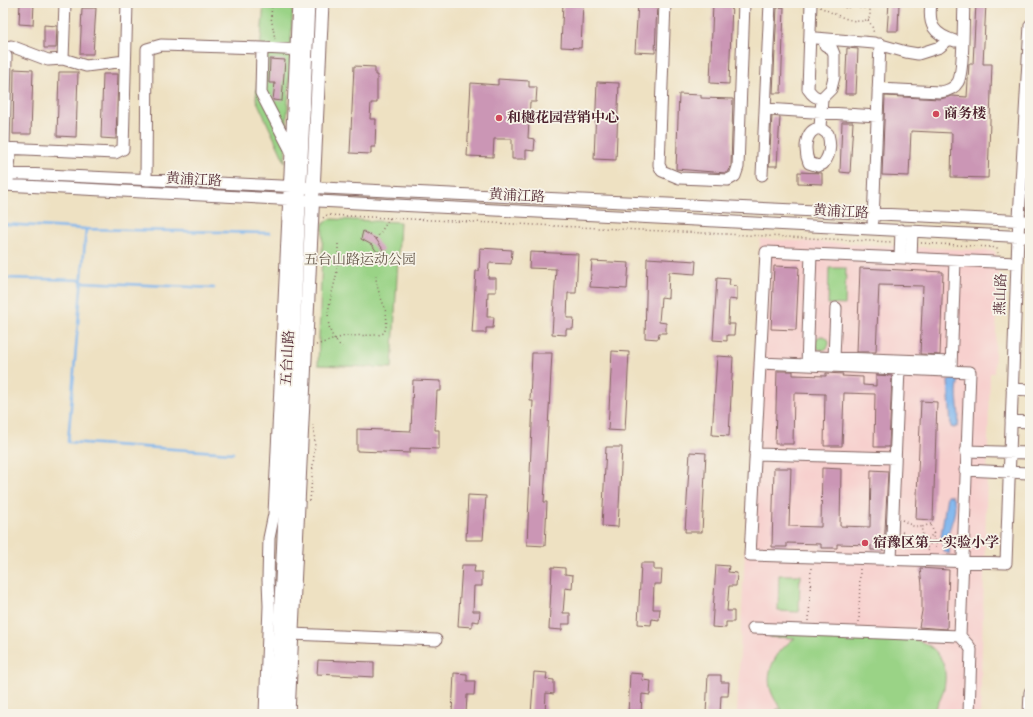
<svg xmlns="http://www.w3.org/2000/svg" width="1033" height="717" font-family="'IM FELL DW Pica','Noto Serif SC',serif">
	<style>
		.built { fill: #f7d0ce }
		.green { fill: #9ad386; stroke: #727958 }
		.water { fill: #7fb6ee; stroke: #646a8c }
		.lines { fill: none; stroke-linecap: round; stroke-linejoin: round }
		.stream { stroke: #7fb6ee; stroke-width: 2.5 }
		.building { fill: #cb96b5 }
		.minor-casing { stroke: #836360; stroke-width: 13 }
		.major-casing { stroke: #836360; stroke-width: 15 }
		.path { stroke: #836360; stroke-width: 1.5; stroke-dasharray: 1 3; stroke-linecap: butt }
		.minor { stroke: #fff; stroke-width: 11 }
		.major { stroke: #fff; stroke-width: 13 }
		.poi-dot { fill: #d1495b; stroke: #f7f3e8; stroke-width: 1.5 }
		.labels { text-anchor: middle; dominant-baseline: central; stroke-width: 3.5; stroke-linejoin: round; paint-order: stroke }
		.poi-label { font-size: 14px; font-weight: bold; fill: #4a1f2b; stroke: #f7f3e8; text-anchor: start }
		.street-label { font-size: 14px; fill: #4a1f2b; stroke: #f7f3e8 }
		.park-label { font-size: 14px; fill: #625546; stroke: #f7f3e8 }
	</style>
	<rect width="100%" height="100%" fill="#f7f3e8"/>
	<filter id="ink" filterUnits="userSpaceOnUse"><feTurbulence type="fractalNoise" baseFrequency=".025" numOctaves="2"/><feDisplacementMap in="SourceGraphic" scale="8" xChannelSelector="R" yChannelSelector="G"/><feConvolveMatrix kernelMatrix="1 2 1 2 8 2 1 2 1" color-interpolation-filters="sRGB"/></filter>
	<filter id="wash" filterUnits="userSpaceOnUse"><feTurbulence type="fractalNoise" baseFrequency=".012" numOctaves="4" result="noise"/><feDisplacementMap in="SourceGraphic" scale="16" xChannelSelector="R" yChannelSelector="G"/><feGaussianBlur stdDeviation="0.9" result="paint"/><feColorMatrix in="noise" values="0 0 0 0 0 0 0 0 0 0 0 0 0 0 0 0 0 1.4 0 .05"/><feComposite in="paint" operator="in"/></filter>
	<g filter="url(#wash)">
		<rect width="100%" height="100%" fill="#eee1c2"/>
		<path class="built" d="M760 239 995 251 999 272 994 373H990L980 714H737Z"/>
		<path class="green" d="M264 3H293L285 162 256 99Z
			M330 219 400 222 392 368 318 365 323 224Z
			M829 268H846L845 305 828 304Z
			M815 343a7 7 0 1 1 14 0a7 7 0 1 1-14 0Z
			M779 575H800L799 612 778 611Z
			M770 632 908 638C916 640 924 642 931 647 953 664 947 697 930 714H776L777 709H782C759 684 769 656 795 638L770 637Z"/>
		<path class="water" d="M953 377 959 380C954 396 961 410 958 426L954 428 951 427 948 381Z
			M947 495H951C961 508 949 524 948 538 947 544 951 549 949 554L944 551 941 536Z"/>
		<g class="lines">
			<path class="stream" d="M3 224 86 229 269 233
				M86 229 68 442 233 453
				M3 278 81 280
				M81 282 214 288"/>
		</g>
		<g id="blocks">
			<path class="building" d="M20 3H34L33 25 19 24Z
				M563 3H583L581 48 561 47Z
				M638 3H657L655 53 635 52Z
				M713 3H732L729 84 710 83Z
				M889 3H899L898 31H887Z
				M976 3H986L983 64H992L988 178 951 177 952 133 911 131 909 176 882 175 885 96 940 99 952 96 967 97 969 64H973Z
				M784 7 781 93H773L777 8Z
				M82 8H96L93 54H80Z
				M44 25 57 26 56 48H44Z
				M847 48 858 49 856 94H845Z
				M270 59 285 60 282 101 273 100 275 83H269Z
				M354 66 375 67V75H377V103H371L370 119H376L375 147H371V154L350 153Z
				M14 69 33 70 31 134H13Z
				M59 72H78L76 137 57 136Z
				M103 74H118L116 139 101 138Z
				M498 79 529 81V87H537L536 102H530L528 138 535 139 534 151 526 150V159H512V139H494L493 157 467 156 471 83 498 85Z
				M597 82 619 83 616 160 594 159Z
				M679 94 701 95V98L733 99 731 166 729 171 726 173 676 169Z
				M772 116 780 117 777 166H769Z
				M842 122H853L850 173 840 172Z
				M798 172 822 173V184L798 183Z
				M363 231 376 239 384 251 377 252 372 245 361 239Z
				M480 248 512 250 511 264 489 263 488 278H496V292H488L487 317H494L493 328H486V333H472L476 271H479Z
				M530 252 578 254 576 293H568L567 318H574L573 329H566V335L552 334 556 269 529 268Z
				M647 258 696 261 695 274 669 272 668 298 661 297 659 322 666 323V333H659L658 339 645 338Z
				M592 261 629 263 627 289 590 287Z
				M774 266 799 267 796 330 771 329Z
				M860 268 943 272 940 355 920 354 923 286 879 285 876 352H857Z
				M717 278 730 279 729 285 737 286V300L729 299 728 324H735L734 335H727V341L713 340Z
				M612 351 629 352 625 431 608 430Z
				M532 353H552L544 502H547L545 546 527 545 533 401H530Z
				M717 356 733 357 729 436 712 435Z
				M777 371H793V375L826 376V373L843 374 842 376 863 377V385L876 386V375L892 376 889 447H874L875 394 844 393 842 446H824L825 394 794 393 793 444H775Z
				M413 380 441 381V391H437L435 430H439V449L410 448V453L357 451V429L411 431Z
				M921 401 937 402 933 520 916 519Z
				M606 447H622L618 527 602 526Z
				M690 452 706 453 702 532H685Z
				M774 468H791L789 526 821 527 822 468 841 469 840 526 870 527 871 470 888 471 884 550H871V545L837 544V548H821V544L787 543V547H772Z
				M468 495 486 496 483 540H466Z
				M641 563H654V570H662L661 584H654L653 609H660L659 620 652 619 651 625 638 624Z
				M462 565H475L474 572H482V586H474L473 611H480L479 622 472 621V627L458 626Z
				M716 565 729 566 728 572 737 573 736 586H729L727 611H734V622H726V628L712 627Z
				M552 567 565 568V574L573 575 572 589 565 588 563 613H570V624H562V630L549 629Z
				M920 568 949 570 947 629 919 627 922 611V585Z
				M318 660 374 662V677L317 674Z
				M534 672 547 673 546 679 554 680V694L546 693 545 714H531Z
				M454 673 467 674V681H475L474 695H467L466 714H452Z
				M630 673 643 674 642 680 651 681 650 695 642 694 641 714H628Z
				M708 675H721V682H729L728 696H721L720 714H706Z"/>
		</g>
	</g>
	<g filter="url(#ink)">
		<use href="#blocks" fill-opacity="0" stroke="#836360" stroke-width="1"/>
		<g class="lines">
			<g class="minor-casing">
				<path id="minor" d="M665 3 659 165 662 171 679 178 728 180 735 176 738 167 744 3
					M811 3 808 89C812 95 815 98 822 98L831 89 834 77V54L832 49 825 45 823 39
					M931 3C928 25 933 34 955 41
					M816 38 874 43 906 52 918 54 940 47 949 39
					M11 46 48 60 63 59 86 66 125 61
					M6 56 4 148 10 156 8 181
					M63 59 65 3
					M878 89 940 92C948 91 954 89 958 82 964 72 963 18 964 3
					M765 109 877 116
					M820 128C804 130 804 151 809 163L818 166 823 164C830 156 831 145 828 134L820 128 822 98
					M3 148 115 153 123 149 127 3
					M290 149 261 93 262 48 303 50
					M3 173 1030 221
					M762 175 770 3
					M146 180 147 49 161 45 262 48
					M3 185 1030 237
					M873 221 880 44
					M900 258 901 230
					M911 259 912 231
					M1017 263 766 252 750 555 1006 563 1018 236 1030 25
					M815 357 951 362
					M834 358 836 308
					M807 365 811 254
					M951 368 955 261
					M1012 389 1030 390
					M1011 421 1030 422
					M966 451 1030 453
					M755 454 895 458
					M965 470 1029 473
					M891 560 899 369
					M753 628 960 636 970 372 760 363
					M291 634 436 640
					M960 636 969 646 971 650 969 714
					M265 714 269 606 268 580 269 538 274 514 298 3
					M1029 714 1030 692"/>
			</g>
			<g class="major-casing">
				<path id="major" d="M276 714 308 3
					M288 714 322 3"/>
			</g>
			<path class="path" d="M272 3 271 17 275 39
				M838 3 846 8 851 7 853 3
				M854 3 856 7C862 9 868 9 872 3
				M820 7C831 12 860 29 870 17V6
				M868 20 872 26 874 34
				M323 218 327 215 892 242
				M376 239 390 218
				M921 243 992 247 997 249 998 253
				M338 244C338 253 338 261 337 270 334 295 316 325 342 347
				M316 345 345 336 378 335 384 333C393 310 376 298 376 276
				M310 501 315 442 313 425
				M902 520 913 526 922 527
				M931 524 922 527C921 533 923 537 928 539L934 533
				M902 532 913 537 929 551
				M934 540 937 545 935 550
				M927 548C935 539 935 534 930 523
				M809 621 811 567
				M859 622 860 568"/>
			<use href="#minor" class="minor"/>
			<use href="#major" class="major"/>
		</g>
	</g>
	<g class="poi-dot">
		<circle cx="936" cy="114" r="4"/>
		<circle cx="499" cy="118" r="4"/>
		<circle cx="865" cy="543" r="4"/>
	</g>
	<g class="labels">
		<g class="poi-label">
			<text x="944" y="114">商务楼</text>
			<text x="507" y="118">和樾花园营销中心</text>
			<text x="873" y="543">宿豫区第一实验小学</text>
		</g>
		<g class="street-label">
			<text transform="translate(194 180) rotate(3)">黄浦江路</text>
			<text transform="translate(517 196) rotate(3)">黄浦江路</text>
			<text transform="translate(841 212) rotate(3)">黄浦江路</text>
			<text transform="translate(1001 294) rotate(-88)">燕山路</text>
			<text transform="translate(288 358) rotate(-87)">五台山路</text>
		</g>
		<g class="park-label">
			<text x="360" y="260">五台山路运动公园</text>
		</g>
	</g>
	<rect width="1033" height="717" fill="none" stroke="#f7f3e8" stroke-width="16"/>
</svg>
